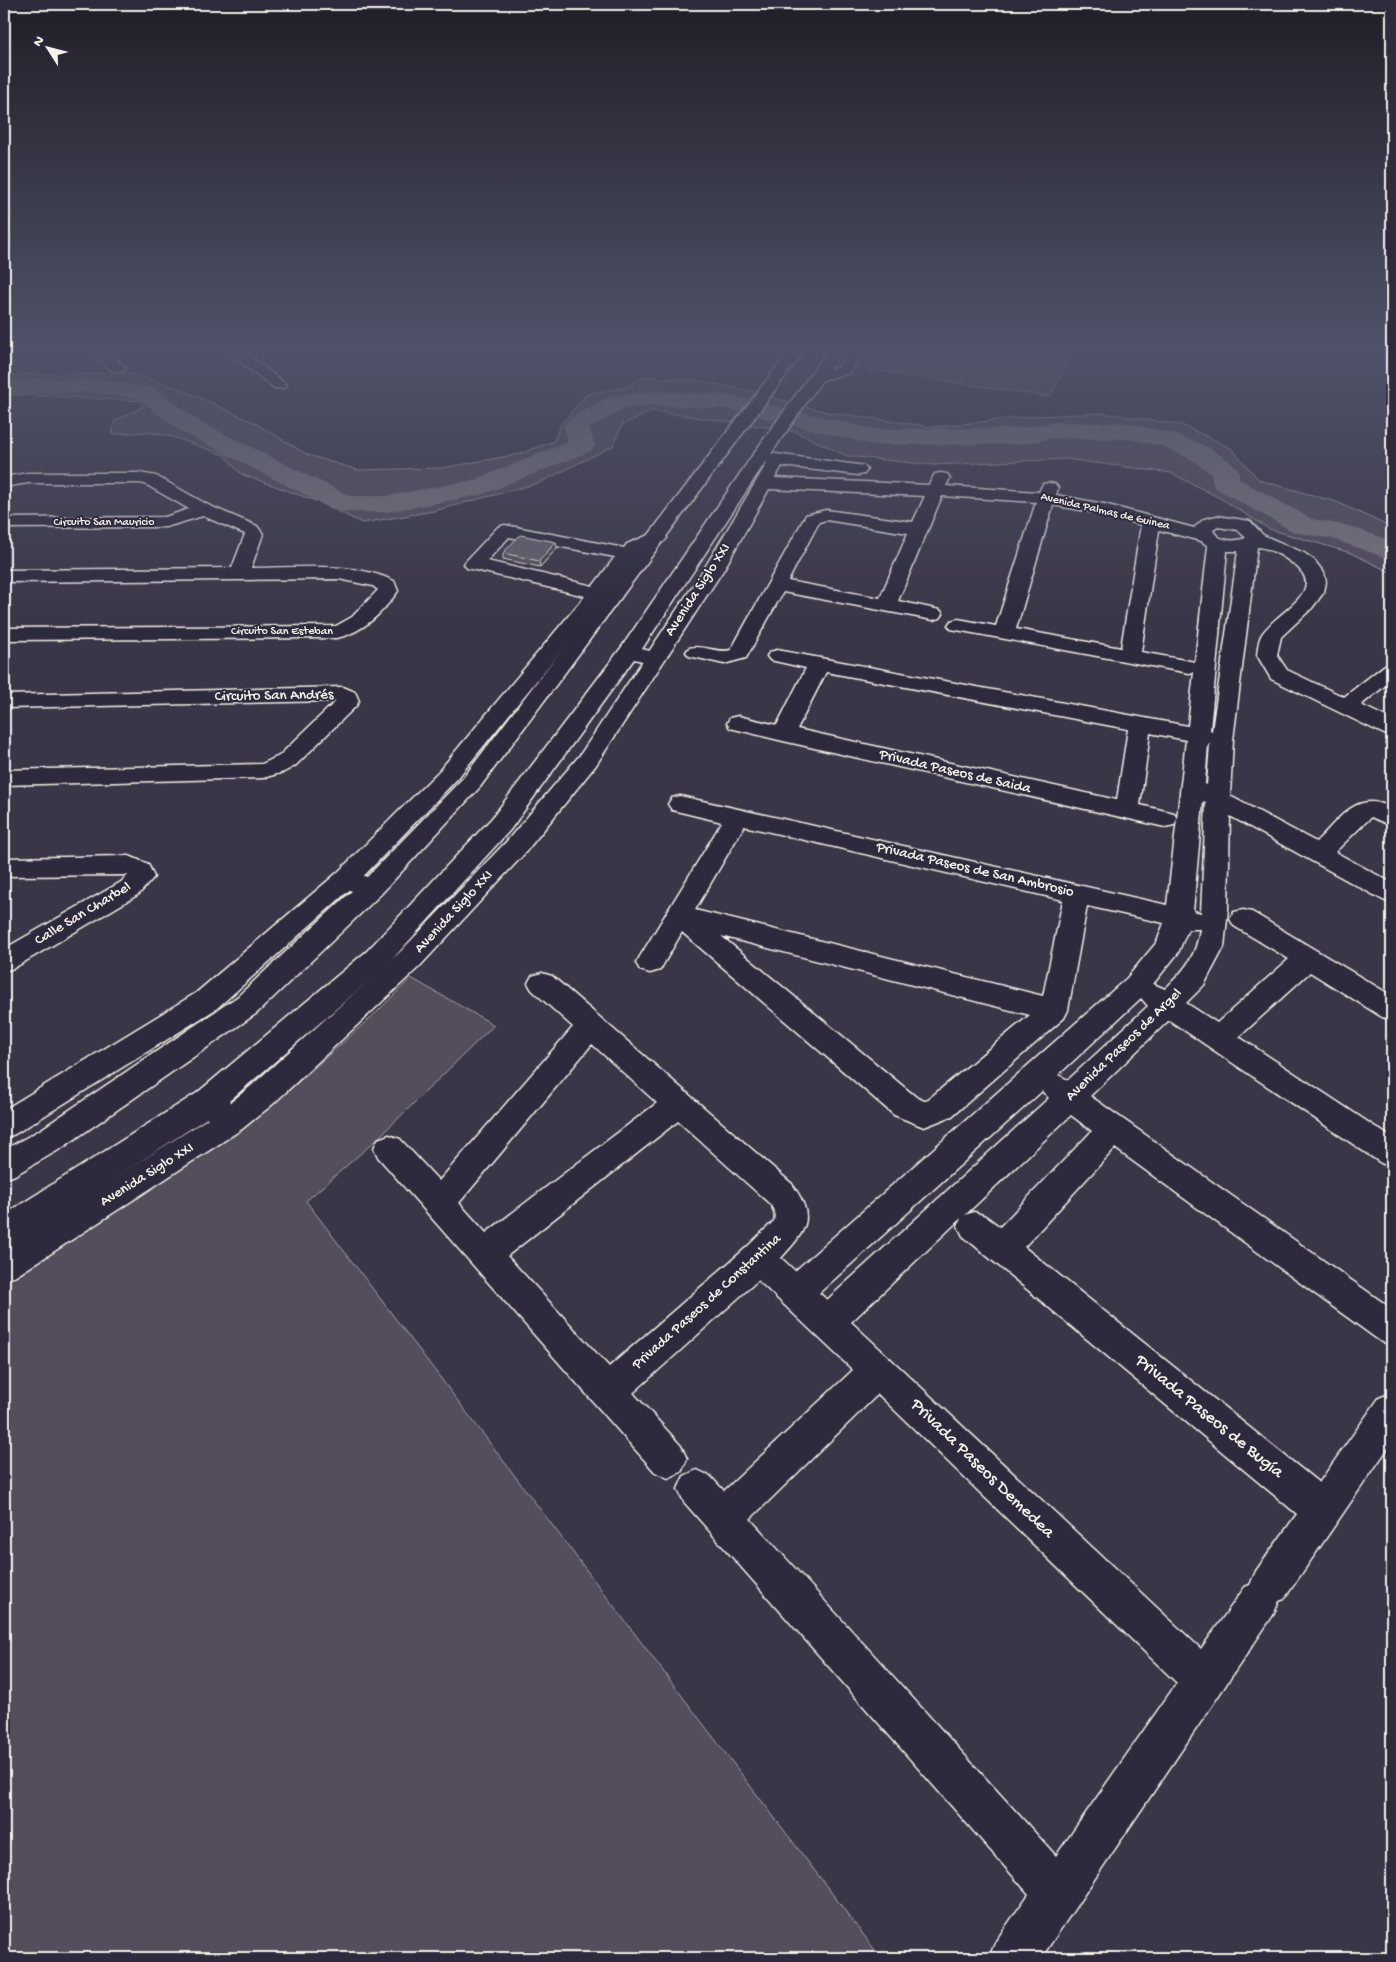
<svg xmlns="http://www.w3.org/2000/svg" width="1396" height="1962" font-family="'Gochi Hand',sans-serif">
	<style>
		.green { fill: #534e5c; stroke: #a4a0a2 }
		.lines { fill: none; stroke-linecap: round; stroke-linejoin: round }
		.river { fill: #78747b; fill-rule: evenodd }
		.minor-casing { stroke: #f4f1e8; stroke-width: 3 }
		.highway-casing { stroke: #f4f1e8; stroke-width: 3 }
		.minor { fill: #2f2a3d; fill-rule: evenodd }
		.highway { fill: #2f2a3d; fill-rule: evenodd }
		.wall { fill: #57535d; stroke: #f4f1e8 }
		.shaded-wall { fill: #47444c; stroke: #f4f1e8 }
		.building { fill: #65616c; stroke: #f4f1e8 }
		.labels { text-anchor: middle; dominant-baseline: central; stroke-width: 4; stroke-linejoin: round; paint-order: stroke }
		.far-street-label { font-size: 12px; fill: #f4f1e8; stroke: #2f2a3d }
		.street-label { font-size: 15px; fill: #f4f1e8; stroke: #2f2a3d }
		.near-street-label { font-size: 18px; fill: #f4f1e8; stroke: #2f2a3d }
	</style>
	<rect width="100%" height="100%" fill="#3b3647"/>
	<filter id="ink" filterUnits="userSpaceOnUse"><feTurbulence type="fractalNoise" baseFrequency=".02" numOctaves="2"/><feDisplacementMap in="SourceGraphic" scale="10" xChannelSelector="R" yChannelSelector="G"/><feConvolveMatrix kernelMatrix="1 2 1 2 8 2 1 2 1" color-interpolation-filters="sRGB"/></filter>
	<g filter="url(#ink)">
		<path class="green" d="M866 347H1074L1050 397 854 367Z
			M131 373 181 389 255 423 308 455 358 470 443 468 519 454 554 441 561 424 587 394 624 388 647 376 699 381 749 391 826 412 933 427 1035 416 1102 413 1182 425 1231 448 1259 480 1337 502 1392 528V573L1351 553 1269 529 1220 498 1171 473 1066 459 933 465 847 456 794 431 653 411 622 425 613 446 539 483 434 511 362 523 319 502 241 474 224 455 173 437 149 432 112 434 115 421 142 407V401L4 394V375Z
			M411 978 494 1025 375 1141 306 1201 881 1958H4V1277L284 1095 377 1012Z"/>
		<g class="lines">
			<path class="river" d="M87 378 155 388 200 422 350 496H386L474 480 568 442 563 425 567 420 608 397 653 391 729 395 874 429 1021 428 1055 422 1130 423 1180 436 1210 448 1235 465 1239 471V479L1312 519 1349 526 1392 541V560L1333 539 1294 532 1215 488 1212 482V474L1192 460 1162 446 1130 439 1055 438 1021 444 874 445 729 409 653 405 623 409 589 428 595 446 591 451 481 495 386 512H345L335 510 182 432 139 399 87 392 4 394V380Z"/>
			<g class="minor-casing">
				<path id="minor" d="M90 347H105L104 349 126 368 123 371C111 374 100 361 91 353L89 350Z
					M221 347H238L287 385 284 388H274Z
					M852 347H867L849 373 819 381 814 379 811 376 814 373 839 367Z
					M760 452 858 465 864 466 867 470 864 474 858 475 782 466 775 478 929 485 935 474 941 473 947 474 950 478 946 486 1039 492 1043 484 1049 483 1055 484 1058 488 1056 495 1104 504 1194 528 1204 519 1217 516 1250 521 1263 535 1304 553 1314 560 1324 573 1326 582 1324 592 1312 608 1281 637 1277 655 1287 670 1344 697 1385 665 1392 663V680L1361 705 1392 720V736L1384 734 1271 679 1257 655C1258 649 1258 642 1261 636 1274 612 1332 591 1292 563 1283 556 1268 547 1257 547L1233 740 1230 796 1316 842C1340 819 1356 789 1392 808V826L1371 817 1335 852 1392 883V903L1383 900 1230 816 1228 909 1224 947 1204 985 1186 1003 1217 1023 1289 959 1234 926 1230 919 1234 912 1243 910 1252 912 1392 996V1020L1382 1017 1310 972 1239 1037 1392 1138V1167L1381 1163 1169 1020 1090 1096 1392 1309V1345L1380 1341 1115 1148 1024 1247 1319 1483 1379 1398 1392 1393V1442L1284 1599 1279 1601 1273 1615 1041 1958H989L996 1941 1029 1894 684 1502 678 1489 684 1476 697 1470 710 1476 724 1491 853 1370 758 1280 633 1393 681 1446 687 1459 681 1472 668 1478 655 1472 378 1157 374 1148 378 1139 389 1135 400 1139 439 1181 573 1027 532 990 528 983 532 976 542 973 552 976 792 1184C816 1218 807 1230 781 1258L795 1271 1127 978 1157 942 1164 923 1087 906 1068 1010 1064 1018 952 1116 924 1127 894 1115 682 932 660 970 650 973 640 970 636 963 722 822 672 810 668 804 672 798 680 796 1167 905 1177 819 1174 825 1165 827 783 741 730 728 727 723 730 718 738 716 777 725 806 668 770 660 767 656 770 652 777 650 1188 726 1194 672 1189 673 951 629 948 625 951 621 958 619 996 626 1036 502 942 496 898 601 940 610 943 614 940 618 933 620 783 592 746 658 724 664 689 656 686 652 689 648C703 644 717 654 731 650L806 515 826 510 913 522 925 496 769 489 724 569 596 765 524 854 420 966 273 1104 242 1129 16 1276 4 1280V1247L220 1111 251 1086 400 952 506 842 580 755 704 569 767 463 754 461 752 457 754 453ZM1053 505 1102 514 1141 525 1121 648 1016 629ZM826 520 908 533 880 598 788 581 819 522ZM1218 527 1238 530 1246 538C1235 542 1218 542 1213 530ZM1159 530 1201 541 1208 546 1195 662 1141 652ZM1227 551H1238L1212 731 1210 730ZM826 672 1128 729 1117 800 797 729ZM1150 733 1186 740 1177 819 1174 813 1140 805ZM1208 744H1210L1207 785 1205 784ZM1203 801 1206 803 1201 913 1193 911ZM744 826 1063 900 1043 996 695 910ZM1188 929H1200C1196 957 1185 970 1165 989L1153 984 1178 953ZM721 936 1030 1015 930 1098 924 1101 916 1097ZM1141 998 1148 1006 1068 1080 1058 1075ZM592 1044 657 1103 486 1233 459 1203ZM1042 1091 1049 1098 827 1300 819 1293ZM1071 1115 1092 1131 1000 1227 985 1216 974 1212 965 1215ZM678 1121 770 1204C774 1210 776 1214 774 1221L746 1248 609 1367 507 1256ZM961 1218 958 1226 963 1236 1297 1514 1256 1571 1250 1585 1245 1587 1201 1649 851 1322ZM878 1394 1177 1683 1056 1856 750 1519Z
					M28 473H139L156 476 210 506 257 526 263 534 251 568C296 568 353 561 394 581L398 591C382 613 364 632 337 638L4 640V628L336 626 352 617 378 590 373 586 339 579 4 582V570L232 568 245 534 203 516 166 527 4 528V518L165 517 189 509 145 484 139 483H28L4 487V477Z
					M505 525 624 548 627 544 651 534 658 532 665 534 667 538C661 547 648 546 640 553 628 562 619 578 610 590L619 592 622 596 619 600 612 602 602 600 456 780 355 885 216 1009 15 1134 4 1138V1110L196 993 337 873 440 770 585 596 467 568 464 564 467 560 498 527ZM509 537 615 557 593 586 487 561Z
					M343 687 355 692 359 701 356 706 295 766 284 772 263 778 4 785V770L262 764 279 756 336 701 4 708V695Z
					M129 856 148 864 154 877 139 894 14 968 4 971V949L121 882 128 875 4 876V858Z"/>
			</g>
			<g class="highway-casing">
				<path id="highway" d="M792 347H807L480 787 380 895 257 1013 62 1148 15 1175 4 1179V1150L40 1130 237 997 352 891 337 885 333 879 337 873 346 870 367 877 464 777Z
					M830 347H845L768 458 642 649 661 654 664 658 661 662 654 664 634 659 510 830 387 965 229 1101 242 1111 246 1120 242 1129C226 1134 219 1128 207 1118L16 1242 4 1246V1215L197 1093 367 951 492 818 621 648 754 453Z"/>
			</g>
			<use href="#minor" class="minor"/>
			<use href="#highway" class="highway"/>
		</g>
		<path class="wall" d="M557 548 540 567 503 559V553Z"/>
		<path class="shaded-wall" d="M556 542 557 548 540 567 539 561Z"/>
		<path class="building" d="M520 535 556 542 539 561 503 553Z"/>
	</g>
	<linearGradient id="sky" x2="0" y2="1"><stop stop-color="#201e27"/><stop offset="0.56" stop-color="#4f5269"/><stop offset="1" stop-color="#4f5269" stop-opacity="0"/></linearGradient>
	<rect width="1396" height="622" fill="url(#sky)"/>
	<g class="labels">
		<g class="far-street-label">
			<text transform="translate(1105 512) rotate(13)">Avenida Palmas de Guinea</text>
			<text x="104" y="523">Circuito San Mauricio</text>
			<text x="282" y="632">Circuito San Esteban</text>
		</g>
		<g class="street-label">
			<text transform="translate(698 590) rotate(-57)">Avenida Siglo XXI</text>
			<text transform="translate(274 696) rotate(-1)">Circuito San Andrés</text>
			<text transform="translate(955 772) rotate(13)">Privada Paseos de Saida</text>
			<text transform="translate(975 870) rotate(13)">Privada Paseos de San Ambrosio</text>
			<text transform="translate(454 912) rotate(-47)">Avenida Siglo XXI</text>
			<text transform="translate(83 914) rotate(-31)">Calle San Charbel</text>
			<text transform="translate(1124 1045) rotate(-44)">Avenida Paseos de Argel</text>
			<text transform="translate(147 1175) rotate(-32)">Avenida Siglo XXI</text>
			<text transform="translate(707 1302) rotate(-42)">Privada Paseos de Constantina</text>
		</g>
		<g class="near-street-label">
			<text transform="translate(1209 1417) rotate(39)">Privada Paseos de Bugía</text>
			<text transform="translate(982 1469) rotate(44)">Privada Paseos Demedea</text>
		</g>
	</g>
	<rect width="1396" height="1962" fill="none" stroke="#2f2a3d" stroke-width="20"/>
	<rect x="10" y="10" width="1376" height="1942" fill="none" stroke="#f4f1e8" stroke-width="2" filter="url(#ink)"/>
	<g transform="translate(48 48) rotate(306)" stroke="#2f2a3d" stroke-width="4" paint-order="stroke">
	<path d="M0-4L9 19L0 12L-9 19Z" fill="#f4f1e8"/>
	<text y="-8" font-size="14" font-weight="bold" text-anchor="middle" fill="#f4f1e8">N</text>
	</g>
</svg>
